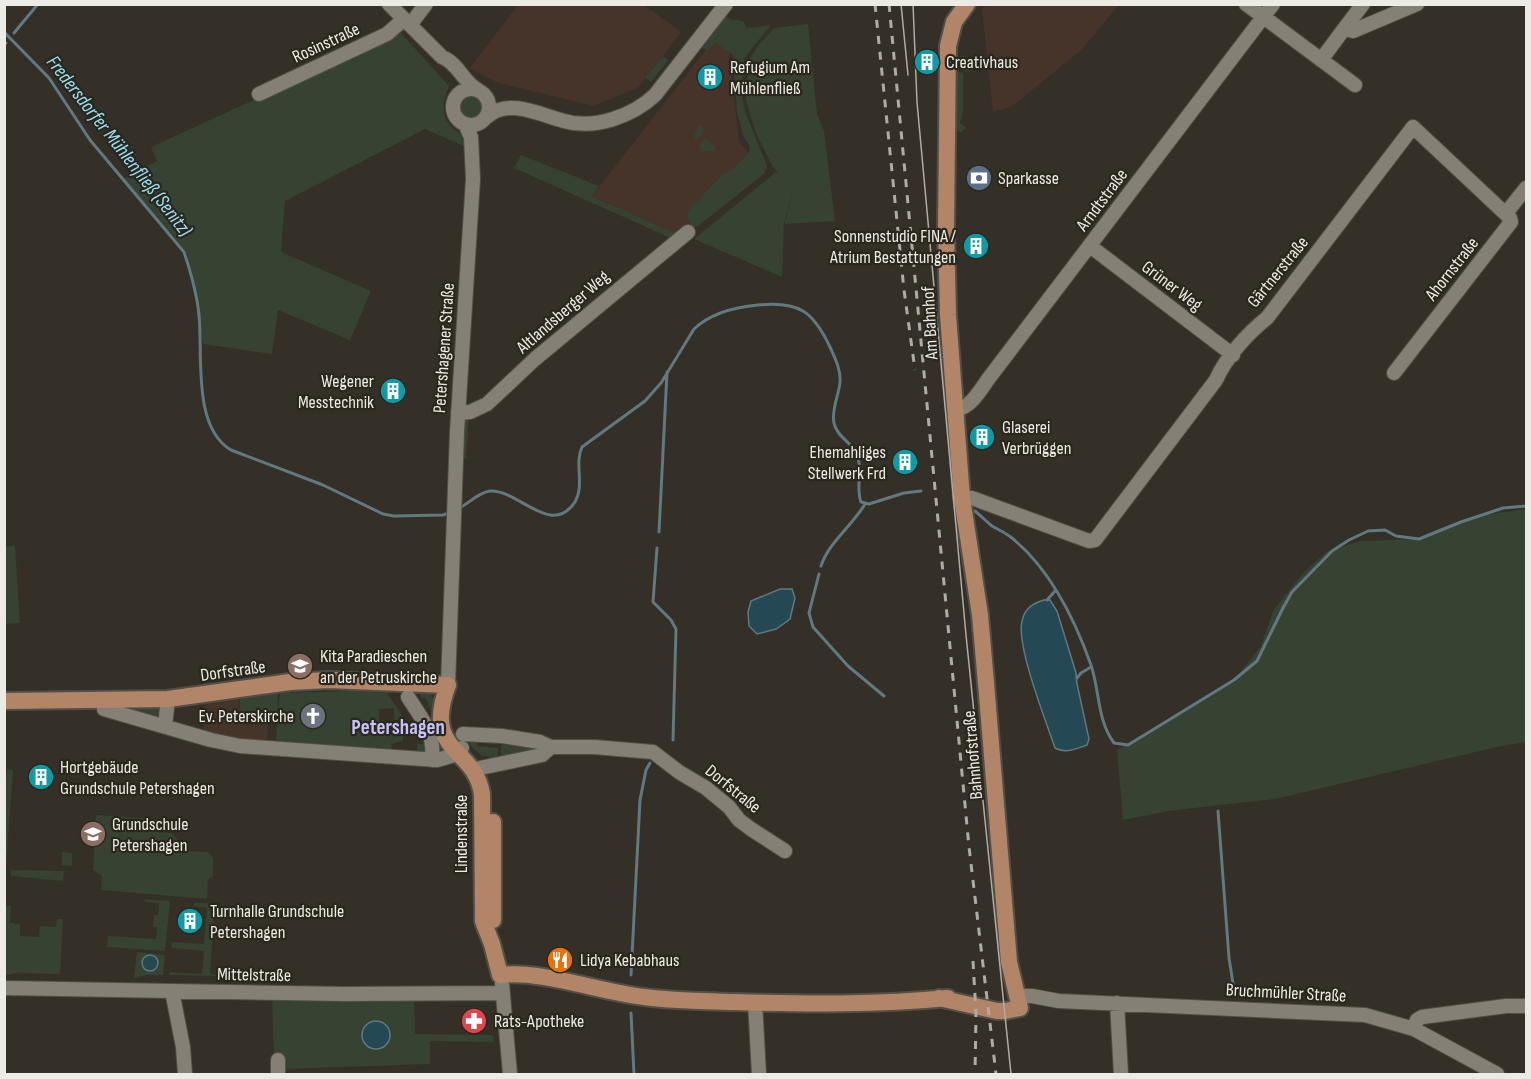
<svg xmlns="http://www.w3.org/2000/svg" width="1531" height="1079" font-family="'Sofia Sans Condensed',sans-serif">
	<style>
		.commercial { fill: #46342b }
		.green { fill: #364232 }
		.water { fill: #254855; stroke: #617980; stroke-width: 1.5 }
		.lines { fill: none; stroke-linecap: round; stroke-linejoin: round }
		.stream { stroke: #617980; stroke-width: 3 }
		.minor-casing { stroke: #524f47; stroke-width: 16 }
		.major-casing { stroke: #524f47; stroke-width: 20 }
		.minor { stroke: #848075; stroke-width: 14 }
		.major { stroke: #b38568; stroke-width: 16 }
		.tram { stroke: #aeaca5; stroke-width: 1.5 }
		.rail { stroke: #aeaca5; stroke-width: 3; stroke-dasharray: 8 8; stroke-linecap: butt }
		.labels { text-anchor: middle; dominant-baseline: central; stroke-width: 4.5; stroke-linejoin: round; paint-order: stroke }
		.street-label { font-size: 18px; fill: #edebe5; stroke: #2a271d }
		.poi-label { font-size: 18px; fill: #edebe5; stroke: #2a271d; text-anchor: start }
		.water-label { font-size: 20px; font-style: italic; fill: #9adef7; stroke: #2a271d }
		.quarter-label { font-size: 21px; font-weight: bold; fill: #c7c0f9; stroke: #2a271d }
	</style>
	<rect width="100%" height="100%" fill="#343027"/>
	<path class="commercial" d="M987 4 1119 5 1081 50 1015 104 1007 108 993 112 982 9Z
		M518 5H644L681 32 639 87 593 106 496 82 470 68Z
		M728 41 739 142 758 164 677 234 592 196 712 42Z
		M237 698H239L238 724H268L267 745 204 735V704Z"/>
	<path class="green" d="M724 16 732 20 743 21 747 28 771 25 745 57 741 90 745 111 767 166 764 174 698 226 671 238 514 168 521 155 599 186 592 196 677 234 691 222 688 221 687 212 723 174 735 167 749 152 750 147 743 135 737 112 733 55 715 42 709 49 706 50 701 46Z
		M808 24 817 114 824 131 835 221 785 224 793 190 784 224 782 277 694 239 776 172 779 174 773 167 755 131 746 100 748 61 758 46 774 28Z
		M401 33 449 86C440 109 440 122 464 136V146L425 129 285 201 281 252 371 291 350 340 278 310 272 354 203 344 187 252 123 179 157 161 151 147Z
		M663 56 668 60 651 82 645 78Z
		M964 56 970 60V72L957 69V57Z
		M957 71 963 73V111L960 123 966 127 962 132 956 131Z
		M454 89C452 100 447 110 454 120 458 125 462 125 464 132 449 123 437 101 454 89Z
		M461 107a11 11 0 1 1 22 0a11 11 0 1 1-22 0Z
		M700 125 704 128 701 134 714 146V151H701L699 145 705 139 701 135 695 140C693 133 696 130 700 125Z
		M469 417 466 458 463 459 462 458 463 423Z
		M1526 509V742L1497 747 1275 799 1168 811 1123 820 1117 750 1234 680 1261 646 1273 611 1303 573 1326 552 1360 541 1419 539 1484 515Z
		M15 545 20 623 5 624V547Z
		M419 688C439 694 437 712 439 730L429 725 435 721 430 707 425 708 429 704 425 698 422 699 419 693 413 697 410 692Z
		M353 691 387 693 402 715 398 720H394V708L379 709 380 734H395V725H400L403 730V741L391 744 393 753 417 751V744H426L429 747V754L424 757 399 755 276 742 277 723H239L240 698 278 692 277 721 280 693Z
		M162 706 160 720 116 707Z
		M470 737H478L477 746 498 748V755L495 758 482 756 470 745Z
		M505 741 537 747V750L500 760 501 746Z
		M7 769 13 770 6 867 4 781 6 782Z
		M96 815 159 819 157 832 171 833 189 851 208 852 213 858V876L208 880 207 899 101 890 102 876 93 870Z
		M62 852 72 853V866L62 865Z
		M11 870 64 871 63 881 11 876Z
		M144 899 170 901 165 951 107 947 108 936 156 939 157 927H153L154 915H158L159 903 145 902Z
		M194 903H215L210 973 217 976 169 975 170 972 202 974 204 951 171 948 172 942 204 944 207 908 194 906Z
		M5 906H11L10 923 20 924V936L39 937 40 926 56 927 57 919H63L60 974 16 973 5 975Z
		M137 952 165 955 163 975H146L134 978Z
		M272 997 414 999 415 1034 493 1035 494 1042 430 1041V1064L284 1069 274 1058Z"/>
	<path class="water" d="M780 589H792L795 598 790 619 776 629 757 634 749 626 748 612 751 601Z
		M1044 600H1050L1057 611 1076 673 1077 684 1089 739 1087 745C1075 749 1066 754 1055 748 1046 721 1016 646 1022 621 1024 610 1033 603 1044 600Z
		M142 963a8 8 0 1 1 16 0a8 8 0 1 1-16 0Z
		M362 1035a14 14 0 1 1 28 0a14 14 0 1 1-28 0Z"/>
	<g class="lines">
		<path class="stream" d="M4 32 49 78 90 140 184 252C191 273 197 294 199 315 203 354 192 427 231 450L323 485 383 514 394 516 443 515 449 513
			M14 33 38 4
			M4 45 6 43
			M458 509C468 504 479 492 490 491 518 489 551 538 575 502 585 485 574 464 582 447L645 401 661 383 694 329C711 313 736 307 758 305 799 301 813 311 830 347 835 358 841 370 840 382 839 395 831 410 834 423 836 435 850 442 856 452 864 467 855 487 861 502L869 504 904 493 921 491
			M975 511C981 516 986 521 992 526 999 530 1006 533 1012 538 1050 569 1075 620 1091 665 1100 692 1097 720 1114 743L1128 745 1234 680 1257 661 1283 608 1292 592 1332 551 1349 540 1368 531 1385 530 1396 536 1419 539 1461 522 1503 508 1526 506
			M659 532 667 372
			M657 548 653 602 671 620 676 629 673 740
			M821 566C829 542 852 526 865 504
			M819 574 809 613 813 627 848 666 884 696
			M1047 600 1055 591
			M1077 678 1081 673 1091 667
			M1218 811 1229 958 1235 996
			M631 975 640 800 646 770 650 763
			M631 1013 634 1074"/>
		<g class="minor-casing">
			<path id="minor" d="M389 4 442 57C458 63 463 82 478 90
				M1246 4 1355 85
				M410 25 426 4
				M1344 29 1363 4
				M1321 60 1344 29 1353 31 1417 4
				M453 107a18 18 0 1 1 36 0a18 18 0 1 1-36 0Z
				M259 94 387 34 404 19
				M488 116C510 98 541 115 564 121 594 130 633 116 655 95L726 4
				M1506 213 1526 188
				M1090 246 1233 355
				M955 410C971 408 980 390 989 378L1273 4
				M458 413 470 412 487 404 535 359 688 232
				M962 498H972L1089 541 1095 540 1216 380C1226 357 1248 333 1267 318L1413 127 1510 218 1511 222 1394 373
				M448 685 457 432 473 179 471 137 465 124
				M408 697C422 719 435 733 432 760
				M103 700 104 709 211 740 240 746 437 760 451 756 462 748
				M165 726 168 699
				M463 734 502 736 540 742 551 747H594L653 752 679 772 706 788 729 807 739 820 751 829 785 851
				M474 773 480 768 542 755 551 747
				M502 984 510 1074
				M4 988 344 994 503 993
				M172 991 183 1047 185 1074
				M1017 996H1032L1059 1001 1365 1015 1414 1029 1497 1074
				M755 1002 759 1074
				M1117 1003 1121 1074
				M1414 1029 1417 1020 1422 1017 1506 1006H1526
				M278 1060V1074"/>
		</g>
		<g class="major-casing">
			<path id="major" d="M448 685C422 754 474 745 482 794L483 921 492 944 500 975C543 970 599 992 644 997 674 1001 704 1001 734 1002 806 1004 877 1005 948 998
				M4 701 168 699 290 682 329 680 448 685
				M493 920V822
				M939 998 997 1011H1005L1020 1008 1009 962 986 683 980 615 962 498 948 315 946 229 948 46 954 22 967 4"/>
		</g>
		<use href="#minor" class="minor"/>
		<use href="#major" class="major"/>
		<path class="tram" d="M901 4 908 75
			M913 4 917 102 966 635 1011 1074"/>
		<path class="rail" d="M875 4 904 290 915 370
			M889 4 969 847 996 1074
			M973 961 976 1014 975 1074"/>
	</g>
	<defs>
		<g id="building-disc" transform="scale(1.35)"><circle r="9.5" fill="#0f9aa8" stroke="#2a271d"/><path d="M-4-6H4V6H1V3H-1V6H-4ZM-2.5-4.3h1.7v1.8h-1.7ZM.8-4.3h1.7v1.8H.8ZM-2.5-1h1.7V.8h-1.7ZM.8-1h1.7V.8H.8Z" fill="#fff"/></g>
		<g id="bank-disc" transform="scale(1.35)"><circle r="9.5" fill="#5c6f8a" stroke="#2a271d"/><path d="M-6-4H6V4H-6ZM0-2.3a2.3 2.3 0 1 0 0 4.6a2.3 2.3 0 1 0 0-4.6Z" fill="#fff"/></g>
		<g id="school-disc" transform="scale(1.35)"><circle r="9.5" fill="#8d6e63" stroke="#2a271d"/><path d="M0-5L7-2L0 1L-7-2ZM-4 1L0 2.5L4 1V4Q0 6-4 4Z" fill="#fff"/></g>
		<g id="church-disc" transform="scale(1.35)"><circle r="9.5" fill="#6b7280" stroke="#2a271d"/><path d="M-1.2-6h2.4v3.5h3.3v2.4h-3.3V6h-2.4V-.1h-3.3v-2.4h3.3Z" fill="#fff"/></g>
		<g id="restaurant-disc" transform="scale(1.35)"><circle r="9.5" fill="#e8710a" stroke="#2a271d"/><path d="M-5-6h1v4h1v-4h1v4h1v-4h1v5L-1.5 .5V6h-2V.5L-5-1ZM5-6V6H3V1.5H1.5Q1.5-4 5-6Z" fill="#fff"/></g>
		<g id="pharmacy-disc" transform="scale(1.35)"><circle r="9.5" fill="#e0444e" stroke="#2a271d"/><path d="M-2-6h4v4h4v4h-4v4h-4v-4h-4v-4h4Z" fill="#fff"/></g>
	</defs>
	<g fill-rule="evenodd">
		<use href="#building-disc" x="927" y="62"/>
		<use href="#building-disc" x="710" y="77"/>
		<use href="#bank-disc" x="979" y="178"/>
		<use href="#building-disc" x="976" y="246"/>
		<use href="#building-disc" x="393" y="391"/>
		<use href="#building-disc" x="982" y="437"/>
		<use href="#building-disc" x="905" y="462"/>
		<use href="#school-disc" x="300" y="666"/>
		<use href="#church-disc" x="313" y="716"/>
		<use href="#building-disc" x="41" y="777"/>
		<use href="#school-disc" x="93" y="834"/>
		<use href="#building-disc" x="190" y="921"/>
		<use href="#restaurant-disc" x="560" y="960"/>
		<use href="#pharmacy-disc" x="474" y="1021"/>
	</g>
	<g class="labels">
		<g class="street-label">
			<text transform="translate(326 43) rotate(-25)">Rosinstraße</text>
			<text transform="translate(1102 200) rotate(-53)">Arndtstraße</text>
			<text transform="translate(1452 269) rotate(-52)">Ahornstraße</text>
			<text transform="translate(1278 272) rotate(-51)">Gärtnerstraße</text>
			<text transform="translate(1172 286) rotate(37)">Grüner Weg</text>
			<text transform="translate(563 312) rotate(-41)">Altlandsberger Weg</text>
			<text transform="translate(930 323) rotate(-93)">Am Bahnhof</text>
			<text transform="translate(444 348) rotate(-86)">Petershagener Straße</text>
			<text transform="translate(233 671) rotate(-8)">Dorfstraße</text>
			<text transform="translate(973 755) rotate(-95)">Bahnhofstraße</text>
			<text transform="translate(733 789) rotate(39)">Dorfstraße</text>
			<text transform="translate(461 834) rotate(-90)">Lindenstraße</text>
			<text transform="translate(254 975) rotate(1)">Mittelstraße</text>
			<text transform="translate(1286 993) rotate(3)">Bruchmühler Straße</text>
		</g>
		<g class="poi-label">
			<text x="946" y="62">Creativhaus</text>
			<text x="730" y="67">Refugium Am<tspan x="730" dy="21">Mühlenfließ</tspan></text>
			<text x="998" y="178">Sparkasse</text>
			<text x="956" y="236" text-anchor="end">Sonnenstudio FINA /<tspan x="956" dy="21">Atrium Bestattungen</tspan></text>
			<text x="374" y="381" text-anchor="end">Wegener<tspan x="374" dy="21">Messtechnik</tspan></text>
			<text x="1002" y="427">Glaserei<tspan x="1002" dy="21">Verbrüggen</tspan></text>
			<text x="886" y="452" text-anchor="end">Ehemahliges<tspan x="886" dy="21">Stellwerk Frd</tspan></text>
			<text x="320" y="656">Kita Paradieschen<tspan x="320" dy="21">an der Petruskirche</tspan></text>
			<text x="294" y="716" text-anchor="end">Ev. Peterskirche</text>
			<text x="60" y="767">Hortgebäude<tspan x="60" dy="21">Grundschule Petershagen</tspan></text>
			<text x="112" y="824">Grundschule<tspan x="112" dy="21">Petershagen</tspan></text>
			<text x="210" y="911">Turnhalle Grundschule<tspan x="210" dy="21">Petershagen</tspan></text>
			<text x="580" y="960">Lidya Kebabhaus</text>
			<text x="494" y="1021">Rats-Apotheke</text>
		</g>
		<g class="water-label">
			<text transform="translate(119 146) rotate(52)">Fredersdorfer Mühlenfließ (Senitz)</text>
		</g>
		<g class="quarter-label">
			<text x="398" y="727">Petershagen</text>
		</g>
	</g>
	<rect width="1531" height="1079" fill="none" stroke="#edebe5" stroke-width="12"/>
</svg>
